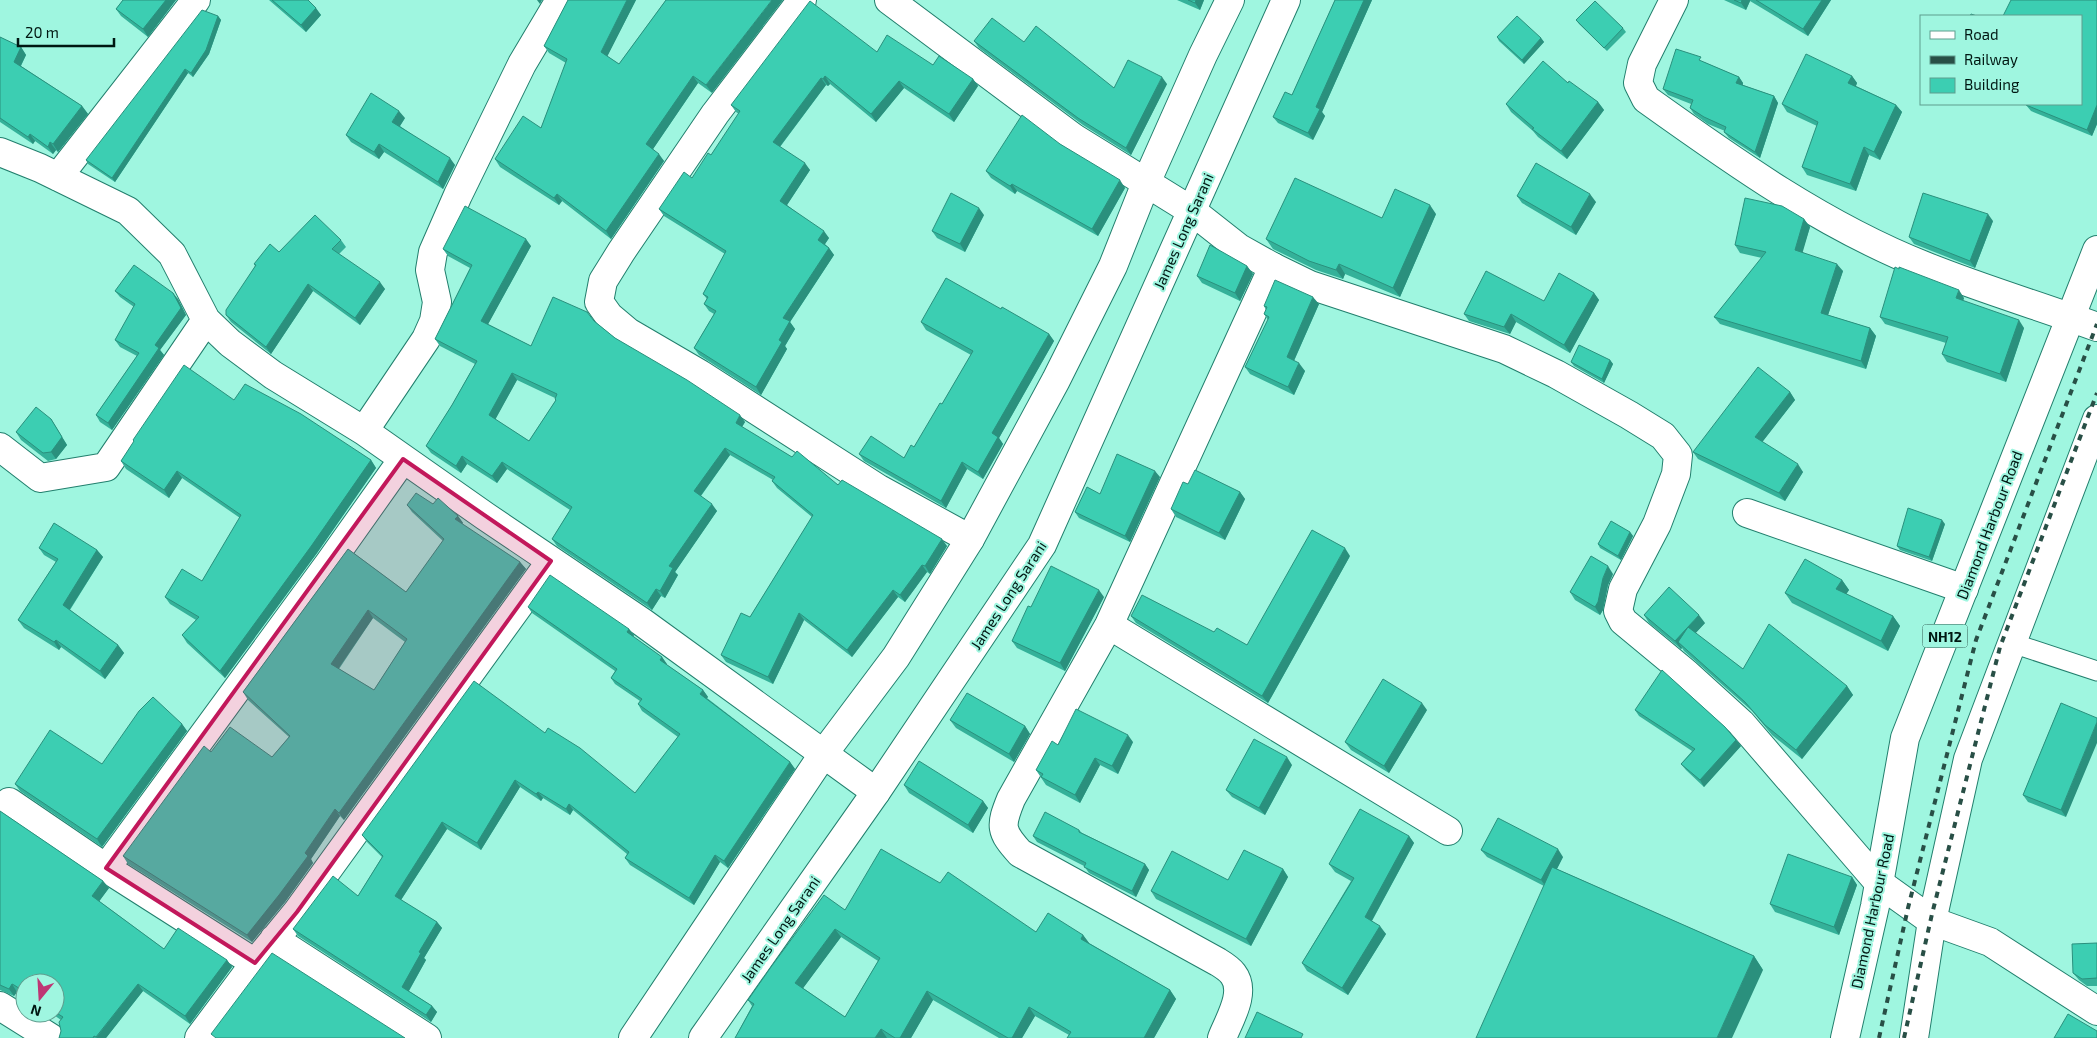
<svg xmlns="http://www.w3.org/2000/svg" width="2097" height="1038" font-family="'Exo 2',sans-serif">
	<style>
		.lines { fill: none; stroke-linecap: round; stroke-linejoin: round }
		.lane-casing { stroke: #227f6d; stroke-width: 21 }
		.street-casing { stroke: #227f6d; stroke-width: 30 }
		.secondary-casing { stroke: #227f6d; stroke-width: 30 }
		.highway-casing { stroke: #227f6d; stroke-width: 30 }
		.lane { stroke: #fff; stroke-width: 19 }
		.street { stroke: #fff; stroke-width: 28 }
		.secondary { stroke: #fff; stroke-width: 28 }
		.highway { stroke: #fff; stroke-width: 28 }
		.rail { stroke: #284f46; stroke-width: 4; stroke-dasharray: 6 6; stroke-linecap: butt }
		.wall { fill: #34b199; fill-rule: evenodd }
		.shaded-wall { fill: #2a907d }
		.building { fill: #3cceb2; stroke: #2a907d; fill-rule: evenodd }
		.marked { fill: #c2185b; fill-opacity: 0.2; stroke: #c2185b; stroke-width: 4; stroke-linejoin: round }
		.labels { text-anchor: middle; dominant-baseline: central; stroke-width: 4; stroke-linejoin: round; paint-order: stroke }
		.shield { fill: #9ff6e0; stroke: #305a50; stroke-width: 1 }
		.shield-label { font-size: 14px; font-weight: bold; fill: #001712 }
		.street-label { font-size: 15px; fill: #001712; stroke: #9ff6e0 }
	</style>
	<rect width="100%" height="100%" fill="#9ff6e0"/>
	<g class="lines">
		<g class="lane-casing">
			<path id="lane" d="M2012 643 2097 671"/>
		</g>
		<g class="street-casing">
			<path id="street" d="M802 0 715 114 621 252 603 281 599 302 609 316 628 332 700 374 879 489 970 539
				M1674 0 1642 64 1638 83 1646 99C1734 162 1824 226 1925 266 1982 289 2040 306 2097 327
				M0 152 40 168 128 211 172 254 206 320 230 343 273 375 364 431 485 516 642 622 876 792
				M58 177 196 0
				M364 431 426 339 434 321 437 302 430 270 433 252 458 195 522 64 560 0
				M0 447 40 478 106 467 206 320
				M1747 513 1964 589
				M1109 625 1448 831
				M9 802 106 868 255 963
				M106 868 330 562 403 459
				M1932 921 1990 942 2097 1011
				M274 939 427 1038
				M0 1006 51 1038
				M199 1038 255 963 297 912 551 561
				M1222 1038C1229 1020 1247 992 1233 974 1230 970 1223 965 1218 962L1020 853C1000 831 1000 826 1011 799L1109 625 1273 267"/>
		</g>
		<g class="secondary-casing">
			<path id="secondary" d="M889 0 1074 138 1192 211 1239 248 1273 267 1310 285 1504 349 1556 374 1629 415 1663 436 1678 455 1676 474 1657 524 1623 589 1618 611 1623 621 1687 674 1741 723 1879 883 1932 921
				M633 1038 824 753 896 657 970 539 1056 380 1113 266 1146 183 1203 55 1230 0
				M703 1038 876 792 1042 545 1286 0"/>
		</g>
		<g class="highway-casing">
			<path id="highway" d="M1845 1038 1875 906 1905 738 2097 250
				M1914 1038 1932 921 1968 759 2097 419"/>
		</g>
		<use href="#lane" class="lane"/>
		<use href="#street" class="street"/>
		<use href="#secondary" class="secondary"/>
		<use href="#highway" class="highway"/>
		<path class="rail" d="M1879 1038 1908 908 1976 640 2097 324
			M1904 1038 1932 914 2000 647 2097 393"/>
	</g>
	<path class="wall" d="M123 0H176L148 37 121 16 116 9Z
		M269 0H308L321 15 306 32Z
		M568 0H636L607 56 619 64 666 0 712 93 698 83 653 149 664 161 611 239 562 201 559 205 500 167 495 159 541 128 566 63 549 53 544 46Z
		M1177 0H1204L1200 10Z
		M1335 0H1372L1322 112 1325 116 1313 140 1278 123 1273 117 1292 95Z
		M1724 0H1831L1808 36 1750 1 1746 10Z
		M2097 0V124L2092 136 2031 111 2026 105Z
		M218 16 221 20 209 54 193 77 188 73 115 182 88 164 86 160Z
		M1576 20 1623 28 1626 32 1607 51 1579 24Z
		M0 37 21 47 26 55 21 66 82 106 88 114 58 152 56 150 53 154 35 141 33 144 0 122Z
		M1497 37 1541 38 1544 42 1524 64 1499 41Z
		M974 41 1024 42 1114 88 1167 84 1131 155 1083 125 979 48Z
		M877 52 933 65 973 79 978 86 954 122 904 88 876 122 830 84 828 86 826 85 780 147 810 170 787 205 829 238 825 244 829 248 834 255 790 322 795 329 785 346 787 349 761 395 699 355 694 348 714 314 709 311 704 304 707 299 703 294 725 254 664 216 659 209 692 178 711 155 739 114 736 112 731 105Z
		M1704 62 1739 77 1743 83V85L1774 96 1778 103 1760 158 1729 138 1724 132 1725 131 1708 124 1694 114 1690 108 1691 104 1668 95 1663 89Z
		M1852 76 1857 83 1856 86 1896 105 1902 112 1880 160 1869 155 1856 191 1807 175 1802 167 1817 126 1787 112 1782 104Z
		M1568 83 1598 102 1604 110 1567 159 1538 137 1533 131 1511 112 1506 104Z
		M405 118 400 126 455 165 443 189 384 152 379 159 351 142 346 135Z
		M1060 144 1125 188 1098 236 1017 191 1015 194 991 178 986 171Z
		M1517 196 1596 202 1576 235 1522 203Z
		M1436 214 1400 297 1345 274 1343 279 1316 270 1273 249 1266 239 1382 218Z
		M984 215 965 252 937 238 932 231Z
		M1804 219 1810 227 1802 252 1843 271 1828 315 1870 328 1876 336 1866 369 1720 324 1714 317 1762 258 1740 253 1735 245Z
		M1993 221 1975 268 1914 244 1909 237Z
		M341 240 346 247 339 254 385 289 360 325 313 291 271 354 231 322 226 315 255 266 254 264 279 252Z
		M531 246 488 324 531 346 594 321 615 338 745 422 742 427 838 485 947 546 930 574 927 572 905 602 898 597 852 657 804 620 773 684 726 662 721 655 750 617 812 517 777 488 772 481 773 480 730 455 701 496 717 511 675 572 678 575 665 598 661 596 652 610 557 546 552 539 570 510 507 469 497 483 467 464 461 473 431 453 426 446 452 405 475 364 440 346 435 339 470 268 448 256 443 249ZM517 380 555 398V399L556 400 529 441 495 419Z
		M1247 266 1253 274 1240 301 1202 283 1197 276Z
		M115 291 178 299 186 315 160 350 164 355 112 430 100 422 96 415 137 356 120 347 115 340 134 307 120 297Z
		M1594 293 1599 300 1570 353 1516 322 1510 334 1469 321 1464 314Z
		M1964 298 1963 301 2024 328 2006 382 1947 362 1942 354 1946 343 1885 324 1880 317Z
		M1319 304 1294 361 1305 371 1294 395 1250 374 1245 367 1268 320 1264 314 1266 310 1264 306Z
		M1001 309 1049 334 1054 341 999 438 1003 444 983 479 967 469 946 508 864 461 859 454 904 458 914 447 942 404 971 355 926 330 921 322Z
		M1610 360 1613 364 1604 383 1574 366 1571 362Z
		M1790 392 1795 400 1762 442 1803 472 1785 501 1698 459 1693 452Z
		M234 400 371 460 376 468 317 553 225 678 187 643 182 635 196 620 170 604 165 597 202 581 240 518 182 478 169 498 126 469 121 461 134 442 133 440Z
		M51 419 67 445 56 459 48 461 21 440 16 432Z
		M1160 477 1130 542 1079 518 1075 512Z
		M1188 484 1240 492 1245 499 1225 540 1176 517 1171 509Z
		M433 504 458 516 463 523 462 524 520 562 526 569 344 820 340 816 311 859 313 863 285 902 252 942 128 864 123 856 211 752 272 757 289 737 248 700 243 692 348 549 406 592 443 541 412 512 407 505ZM373 618 405 642 374 690 339 669Z
		M1945 524 1932 561 1900 550 1897 546Z
		M1630 532 1633 536 1621 560 1600 548 1598 544Z
		M39 548 97 550 103 557 70 610 118 645 124 653 105 679 61 647 59 650 24 628 18 620 56 562 44 555Z
		M1350 556 1268 703 1136 623 1131 616 1214 632 1247 645Z
		M1613 574 1608 585 1603 610 1600 615 1575 600 1570 592Z
		M1842 580 1849 590 1846 594 1893 616 1900 626 1888 651 1792 603 1785 593Z
		M1104 597 1065 671 1017 648 1012 641 1031 607Z
		M528 607 629 629 634 635 633 637 662 657 667 665 703 690 708 697 707 698 790 762 795 769 728 868 720 862 694 905 630 865 625 858 627 854 573 810 570 815 543 798 541 801 520 787 481 850 447 829 401 900 437 922 442 928 424 958 426 960 409 991 432 1006 437 1012 431 1022 298 936 293 929 358 896 382 857 367 842 362 835 545 733 635 793 678 737 642 711 638 704 640 701 615 684 611 678 615 671 532 613Z
		M1644 615 1705 623 1695 633 1743 669 1847 686 1853 695 1802 759 1772 735 1752 711 1684 651 1682 648 1681 649 1649 623Z
		M2061 703 2066 817 2028 802 2023 795Z
		M1427 710 1389 773 1351 750 1345 742Z
		M1635 710 1736 740 1741 746 1704 787 1686 770 1681 764 1692 751 1639 716Z
		M950 720 1025 726 1030 734 1014 762 956 728Z
		M182 724 187 731 102 847 20 791 15 784 102 764Z
		M1133 742 1118 774 1100 765 1080 803 1046 785 1036 770 1058 745Z
		M1292 765 1265 815 1232 797 1226 790Z
		M904 785 983 801 988 808 973 833 909 793Z
		M0 811 103 881 109 888 99 901 164 949 227 960 232 967 190 1024 143 991 106 1038H59L61 1031V1020L51 1013H55V983H25V996L17 992 14 996 0 990Z
		M1079 830 1082 833 1145 864 1149 870 1136 897 1089 873 1084 866 1037 842 1033 836Z
		M1409 836 1414 843 1372 921 1386 934 1348 995 1307 971 1302 963 1351 881 1335 872 1329 864Z
		M1481 850 1563 857 1557 869 1754 956 1763 970 1544 886 1487 857Z
		M1283 869 1288 877 1251 946 1156 899 1151 891 1228 880Z
		M1852 877 1857 885 1839 935 1775 912 1770 904Z
		M940 883 1036 932 1083 935 1089 943 1170 990 1176 999 1154 1038H1067L1069 1035 1035 1016 1022 1038H999L933 1000 911 1038H735L752 1006 748 1000 845 910ZM841 937 878 961 845 1017 803 988Z
		M2097 943V986H2087L2079 980 2073 973Z"/>
	<path class="shaded-wall" d="M166 0H176L148 37 143 29Z
		M537 0H542L540 4Z
		M627 0H636L606 59 601 52Z
		M772 0H783L712 93 706 85Z
		M1196 0H1204L1200 10 1195 3Z
		M1364 0H1372L1322 112 1325 116 1313 140 1308 133 1316 107Z
		M1742 0H1750V1L1746 10 1741 3Z
		M1822 0H1831L1808 36 1803 29Z
		M316 8 321 15 306 32 301 25Z
		M218 16 221 20 209 54 193 77 191 73Z
		M1541 38 1544 42 1524 64 1522 60Z
		M21 47 26 55 19 69 14 62Z
		M185 69 188 73 115 182 112 178Z
		M693 76 698 83 651 152 646 144Z
		M825 76 830 84 828 86 823 79Z
		M1852 76 1857 83 1854 90 1848 83Z
		M1162 77 1167 84 1131 155 1126 148Z
		M1739 77 1743 83 1741 90 1736 83Z
		M821 78 826 85 778 149 773 142Z
		M973 79 978 86 954 122 949 114Z
		M899 81 904 88 876 122 871 114Z
		M1774 96 1778 103 1760 158 1755 152Z
		M1598 102 1604 110 1567 159 1561 151Z
		M1896 105 1902 112 1880 160 1874 152Z
		M2097 105V124L2092 136 2087 130Z
		M82 106 88 114 58 152 53 144Z
		M399 111 405 118 398 129 392 122Z
		M30 134 35 141 33 144 28 137Z
		M50 142 56 150 53 154 48 147Z
		M379 144 384 152 379 159 374 152Z
		M1864 147 1869 155 1856 191 1850 184Z
		M659 154 664 161 611 239 606 231Z
		M450 158 455 165 443 189 438 182Z
		M805 163 810 170 785 208 780 201Z
		M1120 180 1125 188 1098 236 1092 229Z
		M1012 184 1017 191 1015 194 1010 186Z
		M557 194 562 201 559 205 554 198Z
		M1590 194 1596 202 1576 235 1571 227Z
		M1430 205 1436 214 1400 297 1393 288Z
		M979 208 984 215 965 252 960 244Z
		M1988 214 1993 221 1975 268 1970 261Z
		M1804 219 1810 227 1801 258 1795 250Z
		M824 231 829 238 823 247 818 240Z
		M526 239 531 246 486 328 481 321Z
		M829 248 834 255 790 322 795 329 785 346 787 349 761 395 756 387 779 340 783 318Z
		M1339 264 1345 274 1343 279 1336 270Z
		M1837 264 1843 271 1826 321 1821 313Z
		M1247 266 1253 274 1240 301 1235 293Z
		M380 282 385 289 360 325 355 318Z
		M308 284 313 291 271 354 266 347Z
		M1959 290 1964 298 1961 306 1956 298Z
		M173 293 178 299 186 315 160 350 164 355 112 430 108 423 155 345Z
		M1594 293 1599 300 1570 353 1564 345Z
		M1313 297 1319 304 1292 365 1287 357Z
		M1511 314 1516 322 1510 334 1504 327Z
		M2019 320 2024 328 2006 382 2000 374Z
		M1870 328 1876 336 1866 369 1861 361Z
		M1049 334 1054 341 999 438 1003 444 983 479 978 472 992 433Z
		M1610 360 1613 364 1604 383 1602 379Z
		M1299 363 1305 371 1294 395 1288 387Z
		M512 373 517 380 494 422 489 415Z
		M1790 392 1795 400 1760 445 1755 437Z
		M740 415 745 422 740 430 736 423Z
		M51 419 67 445 56 459 51 452Z
		M725 448 730 455 699 498 694 491Z
		M462 456 467 464 461 473 456 466Z
		M371 460 376 468 317 553 225 678 220 671Z
		M502 462 507 469 497 483 492 476Z
		M962 462 967 469 946 508 941 501Z
		M1798 464 1803 472 1785 501 1779 493Z
		M177 471 182 478 169 498 164 490Z
		M1155 471 1160 477 1130 542 1125 536Z
		M1240 492 1245 499 1225 540 1219 533Z
		M712 504 717 511 675 572 678 575 665 598 660 591 669 566Z
		M458 516 463 523 460 526 455 519Z
		M1942 520 1945 524 1932 561 1929 557Z
		M1630 532 1633 536 1621 560 1618 556Z
		M942 539 947 546 930 574 925 566Z
		M1345 548 1350 556 1268 703 1262 696Z
		M97 550 103 557 68 612 63 605Z
		M520 562 526 569 344 820 339 813Z
		M922 565 927 572 905 602 900 595Z
		M1608 566 1613 574 1608 585 1603 610 1600 615 1595 607 1603 578Z
		M1842 580 1849 590 1843 599 1836 589Z
		M656 589 661 596 652 610 647 603Z
		M893 590 898 597 852 657 847 650Z
		M1099 590 1104 597 1065 671 1060 663Z
		M368 610 373 618 336 672 331 664Z
		M799 613 804 620 773 684 768 677Z
		M1699 615 1705 623 1683 647 1678 642 1682 648 1681 649 1675 641Z
		M1893 616 1900 626 1888 651 1881 641Z
		M629 629 634 635 631 639 627 632Z
		M56 640 61 647 59 650 54 642Z
		M118 645 124 653 105 679 100 671Z
		M662 657 667 664 665 667 660 660Z
		M1847 686 1853 695 1802 759 1796 750Z
		M703 690 708 697 705 700 700 694Z
		M1422 703 1427 710 1389 773 1384 766Z
		M2097 722V743L2066 817 2061 810Z
		M182 724 187 731 102 847 97 839Z
		M1025 726 1030 734 1014 762 1009 754Z
		M1128 735 1133 742 1118 774 1112 766Z
		M1736 740 1741 746 1704 787 1700 780Z
		M1287 757 1292 765 1265 815 1259 808Z
		M1095 758 1100 765 1080 803 1075 795Z
		M790 762 795 769 728 868 724 861Z
		M515 780 520 787 481 850 477 843Z
		M538 792 543 798 541 801 536 794Z
		M983 801 988 808 973 833 968 825Z
		M569 804 573 810 570 815 566 809Z
		M335 809 340 816 311 859 313 863 285 902 252 942 247 935 305 853Z
		M442 822 447 829 399 903 395 896Z
		M1409 836 1414 843 1370 924 1365 917Z
		M1558 849 1563 857 1547 888 1541 880Z
		M715 855 720 862 694 905 689 898Z
		M1145 864 1149 870 1136 897 1132 891Z
		M1283 869 1288 877 1251 946 1246 939Z
		M1852 877 1857 885 1839 935 1834 927Z
		M103 881 109 888 98 903 92 896Z
		M437 922 442 928 424 958 426 960 407 994 402 987 419 952Z
		M1380 926 1386 934 1348 995 1342 988Z
		M835 929 841 937 801 991 795 983Z
		M1083 935 1089 943 1087 947 1081 939Z
		M1754 956 1763 970 1732 1038H1717Z
		M227 960 232 967 190 1024 185 1016Z
		M12 984 17 992 14 996 9 989Z
		M138 984 143 991 106 1038H96Z
		M1170 990 1176 999 1154 1038H1144Z
		M927 991 933 1000 911 1038H900Z
		M432 1006 437 1012 431 1022 426 1015Z
		M1029 1007 1035 1016 1022 1038H1012Z
		M881 1029 887 1038H875Z"/>
	<path class="building" d="M123 0H166L143 29 116 9Z
		M272 0H308L316 8 301 25Z
		M568 0H627L601 52 619 64 666 0H772L706 85 693 76 646 144 659 154 606 231 557 194 554 198 495 159 523 116 541 128 567 59 544 46Z
		M1188 0H1196L1195 3Z
		M1335 0H1364L1316 107 1320 109 1308 133 1273 117 1285 92 1292 95Z
		M1734 0H1742L1741 3Z
		M1756 0H1822L1803 29Z
		M2011 0H2097V105L2087 130 2026 105V104H2081V16H2003Z
		M810 1 877 52 887 35 933 65 939 56 973 79 949 114 899 81 871 114 825 76 823 79 821 78 773 142 805 163 780 201 824 231 818 240 829 248 783 318 790 321 779 340 782 342 756 387 694 348 716 311 704 304 708 297 703 294 726 251 659 209 684 172 692 178 708 153 711 155 740 111 731 105Z
		M1595 1 1623 28 1604 48 1576 20Z
		M202 10 218 16 206 50 191 73 185 69 112 178 86 160Z
		M1971 14 1977 16H1970Z
		M1517 16 1541 38 1522 60 1497 37Z
		M992 18 1024 42 1036 26 1114 88 1128 60 1162 77 1126 148 1078 118 974 41Z
		M0 37 21 47 14 62 82 106 53 144 50 142 48 147 30 134 28 137 0 118Z
		M1676 49 1701 57 1699 60 1739 77 1736 83 1774 96 1755 152 1724 132 1726 127 1704 117 1690 108 1693 100 1663 89Z
		M1806 54 1852 76 1848 83 1896 105 1874 152 1864 147 1850 184 1802 167 1818 122 1782 104Z
		M1543 61 1568 83 1569 81 1598 102 1561 151 1532 129 1534 128 1506 104Z
		M371 93 399 111 392 122 450 158 438 182 379 144 374 152 346 135Z
		M1022 115 1060 144 1120 180 1092 229 1012 184 1010 186 986 171Z
		M1536 163 1590 194 1571 227 1517 196Z
		M1295 178 1382 218 1395 189 1430 205 1393 288 1339 264 1336 270 1309 261 1266 239Z
		M951 193 979 208 960 244 932 231Z
		M1923 193 1988 214 1970 261 1909 237Z
		M1745 198 1782 206 1804 219 1795 250 1837 264 1821 313 1870 328 1861 361 1714 317 1766 252 1735 245Z
		M465 206 526 239 481 321 531 346 553 297 587 312 594 321 615 338 687 380 740 415 736 423 792 457 797 451 838 485 842 480 942 539 925 566 922 565 900 595 893 590 847 650 799 613 768 677 721 655 741 613 750 617 813 515 772 481 775 477 725 448 694 491 712 504 669 566 673 568 660 591 656 589 647 603 552 539 572 507 502 462 492 476 462 456 456 466 426 446 452 405 477 361 435 339 472 265 443 249ZM512 373 557 394 555 399 556 400 529 441 489 415Z
		M315 215 341 240 332 249 380 282 355 318 308 284 266 347 226 315V310L256 265 254 264 270 244 279 252Z
		M1210 245 1247 266 1235 293 1197 276Z
		M134 265 173 293 181 308 155 345 159 348 108 423 96 415 139 353 115 340 135 304 115 291Z
		M1895 267 1899 269V267L1959 290 1956 298 2019 320 2000 374 1942 354 1948 337 1880 317Z
		M1486 271 1544 301 1559 273 1594 293 1564 345 1511 314 1504 327 1464 314Z
		M946 278 1001 309 1002 307 1049 334 992 433 998 437 978 472 962 462 941 501 859 454 871 436 904 458 911 445 914 447 940 403 942 404 973 351 921 322Z
		M1275 280 1313 297 1287 357 1299 363 1288 387 1245 367 1269 317 1264 314 1267 307 1264 306Z
		M1579 345 1610 360 1602 379 1571 362Z
		M184 365 234 400 245 384 301 414 371 460 312 545 220 671 182 635 199 617 165 597 182 569 202 581 241 515 177 471 164 490 121 461 134 441 133 440Z
		M1758 367 1790 392 1755 437 1798 464 1779 493 1693 452Z
		M36 407 51 419 62 437 51 452 43 453 16 432Z
		M1117 454 1155 471 1125 536 1075 512 1087 487 1100 494Z
		M1195 470 1240 492 1219 533 1171 509 1183 482 1188 484Z
		M416 493 433 504 438 498 458 516 455 519 520 562 339 813 335 809 305 853 308 856 279 895 247 935 123 856 204 746 211 752 230 727 272 757 290 736 243 692 348 549 406 592 444 539 407 505ZM368 610 407 639 374 690 331 664Z
		M1908 508 1942 520 1929 557 1897 546Z
		M1611 521 1630 532 1618 556 1598 544Z
		M54 523 97 550 63 605 118 645 100 671 56 640 54 642 18 620 58 559 39 548Z
		M1312 530 1345 548 1262 696 1131 616 1142 595 1214 632 1217 628 1247 645Z
		M1591 556 1608 566 1603 578 1598 602 1595 607 1570 592Z
		M1805 559 1842 580 1836 589 1893 616 1881 641 1785 593Z
		M1051 566 1099 590 1060 663 1012 641 1028 606 1031 607Z
		M550 575 629 629 627 632 662 657 660 660 703 690 700 694 790 762 724 861 715 855 689 898 625 858 629 852 569 804 566 809 538 792 536 794 515 780 477 843 442 822 395 896 437 922 419 952 421 953 402 987 432 1006 426 1015 293 929 333 876 358 896 383 856 362 835 474 681 545 733 548 728 580 748 635 793 680 734 638 704 642 699 611 678 617 669 528 607Z
		M1669 587 1699 615 1675 641 1644 615Z
		M1769 624 1847 686 1796 750 1765 725 1745 702 1678 642 1688 627 1743 669Z
		M1662 670 1725 727 1736 740 1700 780 1681 764 1695 749 1635 710Z
		M1383 679 1422 703 1384 766 1345 742Z
		M967 693 1025 726 1009 754 950 720Z
		M153 697 182 724 97 839 15 784 50 730 102 764 139 711Z
		M2061 703 2097 718V722L2061 810 2023 795Z
		M1076 709 1128 735 1112 766 1095 758 1075 795 1041 777 1043 774 1036 770 1052 741 1058 745Z
		M1254 739 1287 757 1259 808 1226 790Z
		M919 761 983 801 968 825 904 785Z
		M1360 809 1409 836 1365 917 1380 926 1342 988 1302 963 1354 878 1329 864Z
		M0 811 103 881 92 896 164 949 178 928 227 960 185 1016 138 984 96 1037 94 1036 93 1038H59L61 1031 59 1022 63 1017 55 1012V983H25V992L14 985 12 984 9 989 0 985Z
		M1045 812 1079 830V832L1145 864 1132 891 1084 867 1086 863 1033 836Z
		M1498 818 1558 849 1541 880 1481 850Z
		M881 849 940 883 948 872 1036 932 1048 913 1083 935 1081 939 1170 990 1144 1038H1067L1071 1032 1029 1007 1012 1038H1008L927 991 900 1038H895L881 1029 875 1038H735L754 1004 748 1000 771 967 824 895 845 910ZM835 929 880 958 845 1017 795 983Z
		M1244 850 1283 869 1246 939 1151 891 1172 851 1228 880Z
		M1788 854 1852 877 1834 927 1770 904Z
		M1552 867 1754 956 1717 1038H1476Z
		M2097 943V978L2082 979 2073 973 2072 944Z
		M272 953 405 1038H216L211 1034Z
		M1257 1012 1303 1034 1301 1038H1245Z
		M2068 1014 2097 1031V1038H2054Z"/>
	<path class="marked" d="M403 459 551 561 297 912 255 963 106 868Z"/>
	<g class="labels">
		<rect class="shield" x="1922.5" y="624.5" width="45" height="23" rx="4"/>
		<g class="shield-label">
			<text x="1945" y="636">NH12</text>
		</g>
		<g class="street-label">
			<text transform="translate(1183 231) rotate(-66)">James Long Sarani</text>
			<text transform="translate(1989 525) rotate(-69)">Diamond Harbour Road</text>
			<text transform="translate(1008 595) rotate(-57)">James Long Sarani</text>
			<text transform="translate(1872 911) rotate(-78)">Diamond Harbour Road</text>
			<text transform="translate(780 929) rotate(-55)">James Long Sarani</text>
		</g>
	</g>
	<rect x="1920" y="15" width="162" height="90" fill="#9ff6e0" stroke="#5f9d8e"/>
	<rect x="1930" y="31" width="25" height="8" fill="#ffffff" stroke="#5f9d8e"/>
	<text x="1964" y="40" font-size="15" fill="#001712">Road</text>
	<rect x="1930" y="56" width="25" height="8" fill="#284f46" stroke="#5f9d8e"/>
	<text x="1964" y="65" font-size="15" fill="#001712">Railway</text>
	<rect x="1930" y="78" width="25" height="15" fill="#3cceb2" stroke="#5f9d8e"/>
	<text x="1964" y="90" font-size="15" fill="#001712">Building</text>
	<g transform="translate(40 998) rotate(198)"><circle r="24" fill="#9ff6e0" stroke="#5f9d8e"/>
	<path d="M0-4L9 19L0 12L-9 19Z" fill="#be3674"/>
	<text y="-8" font-size="14" font-weight="bold" text-anchor="middle" fill="#001712">N</text>
	</g>
	<path d="M18 38v8h96v-8" fill="none" stroke="#001712" stroke-width="2.5"/>
	<text x="25" y="38" font-size="15" fill="#001712" stroke="#9ff6e0" stroke-width="4" paint-order="stroke">20 m</text>
</svg>
